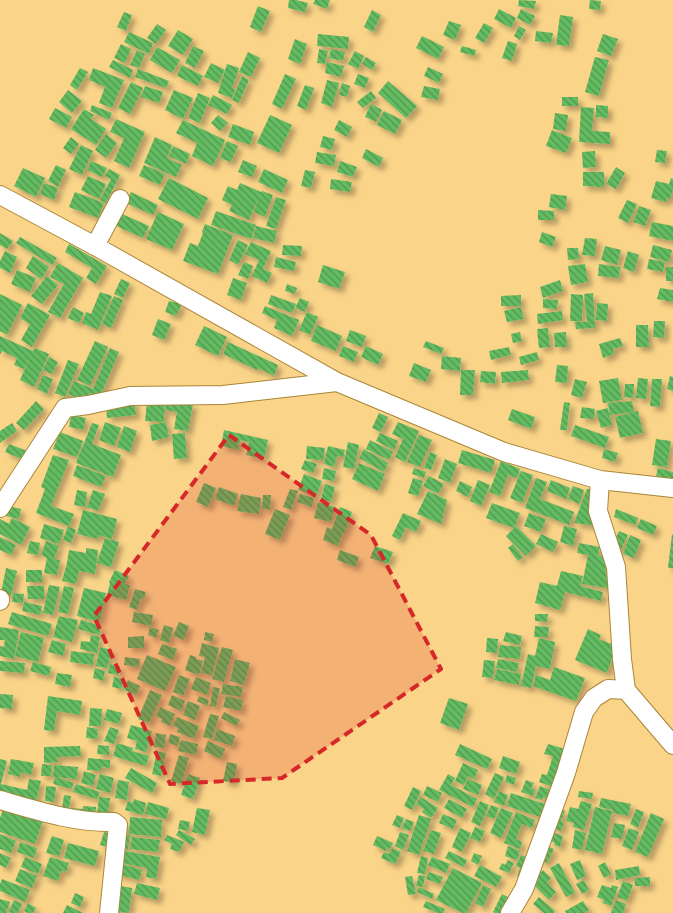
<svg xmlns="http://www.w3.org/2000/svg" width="673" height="913" font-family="'Playfair Display',serif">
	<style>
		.building { fill: url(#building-back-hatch); filter: url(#shadow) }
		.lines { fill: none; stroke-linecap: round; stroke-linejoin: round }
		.minor-casing { stroke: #aa8639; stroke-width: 20 }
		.minor { stroke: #fff; stroke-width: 18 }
		.marked { fill: #d62828; fill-opacity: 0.2; stroke: #d62828; stroke-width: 4; stroke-dasharray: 10 6; stroke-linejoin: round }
	</style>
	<defs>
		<pattern id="building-back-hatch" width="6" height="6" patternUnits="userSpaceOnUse" patternTransform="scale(1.25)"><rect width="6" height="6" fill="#63bb62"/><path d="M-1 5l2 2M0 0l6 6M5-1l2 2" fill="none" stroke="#51964e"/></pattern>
		<filter id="shadow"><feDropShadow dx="4.5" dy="4.5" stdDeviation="2.5" flood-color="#0004"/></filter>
	</defs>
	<rect width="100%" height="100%" fill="#fad488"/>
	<path class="building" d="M289 0H296L308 3 305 12 288 8Z
		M315 0H330L327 9 313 4Z
		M519 0 536 1 534 9 518 6Z
		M590 0 601 1 600 10 589 9Z
		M258 6 270 11 261 32 250 27Z
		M499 9 516 18 511 28 494 19Z
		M521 9 535 16 530 25 517 18Z
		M372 10 381 15 373 32 364 27Z
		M124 12 132 15 126 31 117 27Z
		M560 15 573 17 569 46 556 45Z
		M449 21 461 25 455 40 443 35Z
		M484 23 493 28 484 43 475 38Z
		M157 24 166 30 156 44 147 38Z
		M519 26 526 30 520 40 514 36Z
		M178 30 193 39 183 55 168 46Z
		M536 31 553 33 551 43 535 41Z
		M129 32 153 43 149 54 124 42Z
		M318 34 349 37 348 49 317 46Z
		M603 34 618 39 611 56 597 51Z
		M422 36 444 47 438 59 416 48Z
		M295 39 307 44 300 64 288 59Z
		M508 41 517 44 512 61 502 58Z
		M121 44 131 49 125 63 114 58Z
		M193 46 204 51 195 68 185 63Z
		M462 46 476 50 474 56 460 52Z
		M157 47 180 60 172 73 150 60Z
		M319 49 328 51 325 64 317 63Z
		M331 49 345 52 343 61 329 58Z
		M137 50 145 54 139 68 130 65Z
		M355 51 364 56 358 69 348 64Z
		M248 52 260 58 251 77 239 72Z
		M366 57 376 63 372 70 362 64Z
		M595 57 609 60 599 96 585 92Z
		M113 60 133 70 130 78 109 67Z
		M327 62 344 66 341 77 325 73Z
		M211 63 225 70 218 83 204 77Z
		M227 64 239 68 232 88 235 89 232 98 218 93Z
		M182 65 203 76 198 86 177 76Z
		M428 67 443 74 439 83 424 76Z
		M80 68 88 72 77 90 70 85Z
		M93 68 124 80 112 108 99 103 105 87 89 80Z
		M138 69 169 81 166 88 135 77Z
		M285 74 296 79 282 109 272 104Z
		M358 74 369 78 365 88 354 84Z
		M242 76 249 80 239 103 232 100Z
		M327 80 339 83 332 107 321 103Z
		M388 81 417 106 406 118 378 93Z
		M131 82 143 88 130 114 118 108Z
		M342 83 350 86 347 97 339 95Z
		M305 85 314 88 306 110 297 106Z
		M145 86 163 92 159 103 141 97Z
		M424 86 440 89 438 100 421 97Z
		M68 90 82 101 72 113 59 102Z
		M174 90 193 98 183 119 165 110Z
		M371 91 376 98 363 108 357 102Z
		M198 93 210 98 200 123 188 118Z
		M213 95 232 105 227 114 208 105Z
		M562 97H578V106H562Z
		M371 104 382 110 376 122 365 117Z
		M92 105 112 113 109 120 90 111Z
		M596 105 608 106V118L596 117Z
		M581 107 594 108 592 131 610 132V144L579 142Z
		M55 108 72 117 66 128 49 119Z
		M84 109 94 115 91 119 106 129 96 145 71 129Z
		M384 111 402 120 395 134 377 125Z
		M555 113 568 115 566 131 553 129Z
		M218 115 228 123 220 131 211 123Z
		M270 115 292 125 279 153 257 143Z
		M116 119 145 132 129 168 114 161 124 138 110 132Z
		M183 120 225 140 213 166 192 156 197 143 176 133Z
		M339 120 352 127 347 137 334 130Z
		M233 124 254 132 250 145 228 137Z
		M552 130 572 138 566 153 546 146Z
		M106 134 117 143 106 158 95 150Z
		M323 136 335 139 332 150 320 147Z
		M71 137 79 144 71 154 63 148Z
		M155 137 172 145 167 158 182 165 176 177 144 163Z
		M227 141 238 146 231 162 220 158Z
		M81 145 93 151 82 175 69 169Z
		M173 146 190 154 186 164 169 156Z
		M366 149 383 158 379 167 362 158Z
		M657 150 667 151 665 163 655 162Z
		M595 151 596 167 583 168 582 152Z
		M317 152 336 155 334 166 315 163Z
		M243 160 257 166 252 177 238 172Z
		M91 161 107 168 102 177 87 170Z
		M340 161 357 167 353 177 337 172Z
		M56 165 66 170 58 187 48 181Z
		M144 165 165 174 160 185 139 176Z
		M616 167 625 173 616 189 606 184Z
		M23 168 45 178 36 197 14 186Z
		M109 169 120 175 106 203 100 200 111 179 105 176Z
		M264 169 288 180 282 193 258 182Z
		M305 170 315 172 311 188 301 186Z
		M583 172H604V187L583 186Z
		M88 176 106 184 99 199 81 190Z
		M169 178 208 198 198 219 158 199Z
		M671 178 673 179V190L670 199 667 198 666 202 651 198 656 181 669 184Z
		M331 179 352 182 350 192 330 189Z
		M44 183 58 188 54 200 40 194Z
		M240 183 261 192 262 191 273 195 265 217 254 212 258 199 249 220 229 211 232 205 222 200 228 186 237 190Z
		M75 192 104 203 98 218 69 207Z
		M131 192 158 205 153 215 126 203Z
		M551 194 567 196 565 210 549 207Z
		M276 197 286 200 276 229 266 226Z
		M627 200 637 204 628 223 618 218Z
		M639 206 651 210 645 226 633 222Z
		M538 210 554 211V220H538Z
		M216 211 256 225 251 239 211 225Z
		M158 212 184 224 172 250 146 239Z
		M122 214 149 226 143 238 116 226Z
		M652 222 673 226V241L649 236Z
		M205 224 233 235 218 274 183 261 190 243 198 246 203 233 202 232Z
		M256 226 277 231 274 243 253 238Z
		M542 232 556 237 552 247 539 242Z
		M0 233 13 241 7 249 0 245Z
		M20 237 57 258 52 265 16 243Z
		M585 238 597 239 595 256 582 255Z
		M238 240 248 245 238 265 229 260Z
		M251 242 271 251 263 269 272 273 267 283 252 276 259 260 245 254Z
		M69 244 107 266 96 284 86 278 92 268 65 252Z
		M283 245 302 246 301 256 282 255Z
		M653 245 672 250 669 262 650 257Z
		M605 246 621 250 617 265 601 260Z
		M567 248H578L579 259 568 260Z
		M5 251 17 257 10 273 0 268V261Z
		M628 251 639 255 634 272 623 268Z
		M33 256 49 267 41 279 26 268Z
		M276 257 296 262 294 271 274 267Z
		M649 259 665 262 663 272 647 269Z
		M244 262 253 266 248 279 238 275Z
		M58 263 83 278 60 318 48 312 64 284 50 277Z
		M585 264 588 282 571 285 568 266Z
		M599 264 620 267 619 278 598 276Z
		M323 265 345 272 339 289 318 282Z
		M666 267H673V281H666Z
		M17 270 36 278 30 292 11 284Z
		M47 276 58 285 42 304 31 296Z
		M233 278 247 283 241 300 227 295Z
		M121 279 130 283 123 298 114 294Z
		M560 280 563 291 543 298 540 287Z
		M287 284 297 288 295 294 285 291Z
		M660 288 673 290V302L657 299Z
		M100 292 112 296 98 330 82 323 86 312 91 314Z
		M593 293 595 328 576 329 575 322H587L584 294Z
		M0 294 22 305 7 335 0 331Z
		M571 294 583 295 582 321H570Z
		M271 295 296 304 292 313 268 304Z
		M521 295V306H501V296Z
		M114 296 123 300 111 328 102 324Z
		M300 298 309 302 305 312 295 308Z
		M543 299 558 300 557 309 543 308Z
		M169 301 182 304 176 316 165 312Z
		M28 303 50 315 32 347 21 340 30 324 20 318Z
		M597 303 608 304 607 321 596 320Z
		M265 306 299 320 292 336 274 328 277 320 262 313Z
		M73 307 84 313 79 323 68 318Z
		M521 307 524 319 507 322 504 311Z
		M562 311 563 320 538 324 537 314Z
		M307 312 318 317 310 335 299 330Z
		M158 319 171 324 164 340 152 335Z
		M654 321H665L664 338 653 337Z
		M317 325 342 336 336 351 311 341Z
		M636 325H648L649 347H636Z
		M204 326 227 337 218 356 195 345Z
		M548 328 550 347 539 348 537 329Z
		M350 330 366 336 362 347 346 341Z
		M520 332 522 341 513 343 511 334Z
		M566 332 567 347H555L554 333Z
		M0 336 33 351 35 348 49 354 34 387 20 380 30 357 24 369 14 365 17 358 2 351 0 355Z
		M620 338 623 346 613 349 614 354 603 358 599 344Z
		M95 341 108 347 90 386 77 380Z
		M426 341 444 348 441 354 423 347Z
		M228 342 278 365 274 376 258 368 257 370 223 354Z
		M343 346 358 352 354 362 339 356Z
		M366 346 383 354 378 365 361 357Z
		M509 347 511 355 491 360 489 351Z
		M110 348 119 352 100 397 90 393 86 402 68 394 74 381 93 389Z
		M537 352 539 360 521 365 519 357Z
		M442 356 461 358 460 371 441 369Z
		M49 357 58 362 52 374 43 370Z
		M68 360 79 364 65 397 55 393Z
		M414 363 431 370 426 382 409 376Z
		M557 365 568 366 567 383 555 382Z
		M461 370H475L473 395H460Z
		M528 370 529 380 502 383 501 372Z
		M481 371 496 372 495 384 480 382Z
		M43 375 53 379 47 394 37 389Z
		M670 376 673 377V391L667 389Z
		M618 378 622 400 603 403 599 381Z
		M638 378 648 379 646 399 636 398Z
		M575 379 587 382 582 398 571 395Z
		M652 379H662L660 407 650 406Z
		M625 384H634L633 398 624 397Z
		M167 399 193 404 188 431 174 429 177 412 165 410Z
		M134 400 136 415 107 418 106 403Z
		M36 401 44 409 24 430 16 423Z
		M147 401 165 402 164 422 145 421Z
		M632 401 634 412 610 415 608 403Z
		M564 402 570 403 567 430H560Z
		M582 407 595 409 594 419 580 418Z
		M608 408 612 425 601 428 596 411Z
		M512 409 535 417 531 429 508 420Z
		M638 411 643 433 620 438 615 417Z
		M379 413 388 417 381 432 372 428Z
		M71 415 86 418 83 430 69 427Z
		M105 422 121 428 114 446 99 440Z
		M166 422 169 437 152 441 150 425Z
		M398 422 419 431 405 462 395 457 403 439 392 434Z
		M12 423 17 431 0 443V431Z
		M92 423 99 425 92 444 121 455 113 477 76 463Z
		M575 425 609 437 605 448 571 436Z
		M124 426 137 431 130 452 117 447Z
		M224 430 268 440 264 459 246 455 249 442 240 440 238 450 221 446Z
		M60 432 83 441 77 457 53 449Z
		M185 433 187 458 174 459 172 434Z
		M380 433 398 441 394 450 376 441Z
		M419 435 432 440 420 467 407 462Z
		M656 439 671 441 667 467 652 465Z
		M370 440 393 452 389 460 366 449Z
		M348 442 359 445 354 469 343 467Z
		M9 444 27 451 24 460 5 452Z
		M307 446 325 448 323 460 306 459Z
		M328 446 345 450 343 457 337 456 334 467 324 464Z
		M364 449 388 463 384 472 359 458Z
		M604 449 618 453 615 462 602 458Z
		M462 450 495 460 491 473 458 463Z
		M430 452 437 455 431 470 424 468Z
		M53 455 69 460 51 506 74 514 69 526 36 513 45 489 41 487Z
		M445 459 457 464 450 483 438 478Z
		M305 460 317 464 313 473 301 469Z
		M501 461 520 469 517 478 508 475 500 496 489 492Z
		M359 463 385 474 378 491 352 479Z
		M77 465 106 476 101 487 73 476Z
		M324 468 336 471 334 481 322 479Z
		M414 468 426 472 424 478 412 474Z
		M658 468 673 472V480L656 476Z
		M521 471 533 475 522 503 510 498Z
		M304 474 322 481 316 496 298 490Z
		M429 476 444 484 438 494 423 486Z
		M413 478 423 481 418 496 408 493Z
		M536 478 547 482 540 499 574 512 569 525 525 508Z
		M478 480 490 485 481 506 470 501Z
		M551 480 570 488 566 499 547 491Z
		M460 481 472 487 468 497 456 491Z
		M204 483 216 488 208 507 196 502Z
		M325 484 335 487 331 502 321 499Z
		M573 486 584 490 579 504 568 499Z
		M219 487 238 494 234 506 215 499Z
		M290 489 298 491 291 510 283 507Z
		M587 489 598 490 597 526 574 523Z
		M77 490 87 492 85 507 74 505Z
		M93 490 105 494 98 511 87 507Z
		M428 491 447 500 441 524 417 514Z
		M241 494 261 498 259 514 237 511Z
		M300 494 314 498 312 507 297 502Z
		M263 495H271L270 509H262Z
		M318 502 335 507 331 522 314 518Z
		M492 503 520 513 514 528 486 518Z
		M9 506 21 509 19 519 6 516Z
		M340 507 352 512 345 533H343L338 546 323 540 327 527 332 529Z
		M275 509 290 515 280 540 265 534Z
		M616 509 638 518 635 525 614 517Z
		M83 510 117 519 112 539 99 535 98 539 77 534Z
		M403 513 421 521 416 532 406 527 400 540 392 536Z
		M529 513 546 519 541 532 524 526Z
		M12 518 30 527 21 545 0 534V519L9 524Z
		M641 519 657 526 653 535 637 528Z
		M44 524 64 530 59 544 40 538Z
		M68 526 76 530 71 543 63 540Z
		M516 526 536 546 526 556 506 536Z
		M564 526 577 529 573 546 560 542Z
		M619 531 628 535 620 552 611 548Z
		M541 534 558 542 553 552 536 544Z
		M672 534 673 535V568H668Z
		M630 535 641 540 634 558 623 554Z
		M0 537 16 545 11 555 0 550Z
		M105 538 119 542 111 567 97 563Z
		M30 541 40 543 38 555 27 553Z
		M46 541 59 546 54 559 60 560 57 575 44 573 47 558 41 555Z
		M579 543 600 547 598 556 604 557 608 588 582 584 588 555 577 553Z
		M513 544 523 557 518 561 508 548Z
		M375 546 393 552 388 564 370 558Z
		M86 548 98 550 95 574 79 571 76 584 62 581 67 563 69 550 86 553Z
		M340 550 359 557 355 567 337 560Z
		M6 568 17 571 11 595 1 593Z
		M26 570H42V582H26Z
		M115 570 129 576 125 584 130 585 126 600 107 595 110 583 109 582Z
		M561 571 583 576 580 586 603 592 601 601 565 592 560 610 535 603 540 582 557 586Z
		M49 585 60 587 53 615 43 613Z
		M27 586H44V599H28Z
		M64 586 74 588 68 614 58 612Z
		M84 588 106 593 100 622 77 616Z
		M135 589 146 592 144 599 141 598 137 610 129 607Z
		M13 593 24 594 23 603 12 602Z
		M24 602 42 606 40 615 22 611Z
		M12 612 52 624 48 636 8 624Z
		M134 612 153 615 151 626 132 622Z
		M535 614H548L547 622 535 621Z
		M59 616 78 620 72 642 53 637Z
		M81 620 101 626 99 635 78 629Z
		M179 622 189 626 184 640 173 636Z
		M164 625 173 628 169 643 160 640Z
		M535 626 549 627 548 637H534Z
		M0 627 19 630 14 659 0 656V646L4 647 5 640H0Z
		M150 627 159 630 156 638 148 635Z
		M588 629 601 635 599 639 616 646 607 673 575 660Z
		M21 632 44 638 38 662 15 656Z
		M205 632 214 634 212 642 204 640Z
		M506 632 522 636 520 645 503 641Z
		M91 635 100 637 97 653 80 649 81 641 90 642Z
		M144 636V648H128V637Z
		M487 638 498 639 497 653 486 652Z
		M539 638 555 642 550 669 536 666 531 688 521 686 528 654 535 656Z
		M52 640 66 644 63 656 48 652Z
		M202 643 219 648 212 675 201 673 205 657 199 656Z
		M162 644 177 649 173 660 158 654Z
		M500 645 521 647 520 659 498 657Z
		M100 647 112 650 107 668 96 666Z
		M222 647 233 650 224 682 212 679Z
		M71 651 94 654 93 665 70 662Z
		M147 655 176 667 165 691 137 679Z
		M190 655 196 657V659L203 661 199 675 185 670Z
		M125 657 140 659 139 667 124 665Z
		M235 659 250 663 244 685 230 681Z
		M498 659 519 663 517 672 496 668Z
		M484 660 495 661 493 678 482 677Z
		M0 661 25 663 24 673 0 671Z
		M33 662 51 667 49 676 30 671Z
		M110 664 120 667 118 675 108 673Z
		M554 667 585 678 576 701 533 686 536 675 550 680Z
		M95 668 105 671 103 681 93 678Z
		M497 669 521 674 519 685 494 680Z
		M57 673 72 675 70 687 55 684Z
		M179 675 190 679 183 696 173 692Z
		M114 677 124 679 121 689 112 687Z
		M196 677 211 683 207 695 191 689Z
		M128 680 140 686 136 695 124 690Z
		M223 684 243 687 241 697 221 694Z
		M213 687 220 688 216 707 210 706Z
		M150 690 162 695 149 723 138 719Z
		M0 694 13 695 12 709 0 708Z
		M172 695 185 701 181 711 168 705Z
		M48 696 82 701 80 715 57 711 54 731 44 730Z
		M199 696 209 700 207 706 197 701Z
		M226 696 243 700 241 711 223 707Z
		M449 698 468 704 459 730 440 723Z
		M188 701 200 706 195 720 183 715Z
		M160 707 175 714 170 726 161 722 162 719 156 716Z
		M90 708 102 709 101 726H89Z
		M107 709 122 713 119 724 104 720Z
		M224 712 240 720 236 726 221 718Z
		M210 714 219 716 212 739 203 737Z
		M177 717 199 726 194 739 177 732 178 728 173 726Z
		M131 725 152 731 146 752 135 749 137 741 127 738Z
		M87 727 98 729 97 739 86 738Z
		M110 727 119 730 114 744 104 741Z
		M217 729 235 736 232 746 214 740Z
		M156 733 166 735 164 748 154 747Z
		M170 734 180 737 178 746 168 743Z
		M181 740 198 744 196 755 178 751Z
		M208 741 225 749 221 759 204 751Z
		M117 743 133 748 132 751 149 756 146 766 113 756Z
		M460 744 492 759 487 769 455 755Z
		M548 744 568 750 556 788 539 782 542 774 547 775 553 756 544 754Z
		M98 745 109 746V755L97 754Z
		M80 746 81 756 57 757 58 762 44 763V747Z
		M157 751 166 753 161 776 152 774Z
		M179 755 189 758 181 784 171 781Z
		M503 756 520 762 516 774 499 768Z
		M88 758 110 760V768L101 767V771L87 770Z
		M0 759 7 761 1 784 27 790 29 779 41 781 35 806 0 798Z
		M11 759 34 763 31 775 21 772 20 777 8 774Z
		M227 762 237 764 234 783 223 781Z
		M463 763 478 770 474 779 468 776 464 785 455 781Z
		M42 764 52 765 51 776H41Z
		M54 765 78 767 77 779 53 777Z
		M131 768 157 783 152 793 125 778Z
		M84 771 96 775 93 786 81 783Z
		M495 773 504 777 494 799 485 794Z
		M100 774 114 778 110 793 96 789Z
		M188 774 200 778 193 799 181 795Z
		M448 774 455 778 451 785 477 799 473 807 439 790Z
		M507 775 516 778 514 785 505 782Z
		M55 777 74 783 71 789 53 784Z
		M468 779 482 785 478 795 463 789Z
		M118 780 129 782 127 800 115 798Z
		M526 780 534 783 531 788 535 790 533 796 521 792Z
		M76 784 100 792 97 799 73 792Z
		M46 786 56 787 54 802 45 801Z
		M427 786 442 793 438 802 423 795Z
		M540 786 556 792 553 801 543 797 542 800 535 798Z
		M413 787 421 791 412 810 404 806Z
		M499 791 508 795 504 806 494 802Z
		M579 791 593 793 592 799 578 797Z
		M511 793 551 806 546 819 507 806Z
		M64 795 71 796 68 815 61 814Z
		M99 797 110 798 107 817 97 815Z
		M421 797 438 808 431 818 422 812 424 809 416 804Z
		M601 798 631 804 628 816 613 813V810L599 807Z
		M134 799 146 803 143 815 125 810 128 801 133 803Z
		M449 799 467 809 462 818 444 808Z
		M480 801 489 805 480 826 471 822Z
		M581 801 592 804 584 830 573 827 574 823 566 821 570 807 578 809Z
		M148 802 169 808 166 819 145 814Z
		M491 805 499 808 494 819 486 816Z
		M83 806 96 807 95 819 71 816 72 808 83 809Z
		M4 807 43 821 35 844 0 832V818Z
		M595 807 612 811 602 854 585 850Z
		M197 808 210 810 205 835 192 832Z
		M501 808 513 813 501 838 490 833Z
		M557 808 565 811 561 821 564 823 561 831 550 827Z
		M636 809 644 812 638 828 630 824Z
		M516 812 535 820 532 828 522 824 516 839 522 842 520 849 504 843Z
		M651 813 664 819 648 857 635 852Z
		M443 814 457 820 453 829 439 823Z
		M397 815 404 818 400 828 392 825Z
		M419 815 431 819 419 855 407 851Z
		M130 817 162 820 161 837 129 834Z
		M406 819 414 822 410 831 402 828Z
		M180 820 190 822 188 831 178 829Z
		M120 822 128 823 127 835H130L128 849 117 848Z
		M614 823 625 825 622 839 611 837Z
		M475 827 485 831 480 842 470 838Z
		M460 828 471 833 462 852 452 847Z
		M629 828 639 832 632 850 622 846Z
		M179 830 195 839 191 845 176 835Z
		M431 830 441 833 434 854 423 851Z
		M575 830 586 833 582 850 572 848Z
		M104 832 112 834 108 847 100 845Z
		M400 832 409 835 403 850 395 846Z
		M552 832 563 836 560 847 554 845 555 843 550 841Z
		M0 834 16 841 11 853 0 849Z
		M167 835 184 842 179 852 170 849 172 844 164 840Z
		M52 836 64 840 59 856 46 853Z
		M377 836 393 843 390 849 387 848 386 851 373 845Z
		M132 837 160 840 158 852 130 849Z
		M20 842 37 848 34 858 17 852Z
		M68 843 99 851 95 866 64 858Z
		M543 844 554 849 547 863 537 858Z
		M508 846 520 851 517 860 505 856Z
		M392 848 401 852 395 864 381 858 384 852 389 854Z
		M119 850 160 857 156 879 146 877 147 868 116 862Z
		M449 851 467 860 464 867 445 858Z
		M0 853 11 858 6 868 0 865Z
		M474 853 482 856 478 865 471 861Z
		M521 855 531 859 523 879 517 876 520 868 516 866Z
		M421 856 428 858 425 874 417 873Z
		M25 857 42 864 38 874 21 867Z
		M50 857 69 863 66 872 61 871 58 881 43 876Z
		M432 857 450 864 446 873 428 865Z
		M508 860 514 863 509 873 499 869 502 863 505 865Z
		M580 860 586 876 577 880 570 864Z
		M116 862 142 870 139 880 113 873Z
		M605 862 611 874 604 878 598 866Z
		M559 863 575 893 566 897 550 868Z
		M480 865 502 877 496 887 474 876Z
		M639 866 640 875 616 880 615 870Z
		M453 868 482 883 466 913H463L436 900Z
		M20 869 37 876 32 888 15 881Z
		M543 870 551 878 547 883 556 892 549 900 531 882Z
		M429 872 443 877 440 884 426 879Z
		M419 875 425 876 423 887 416 886Z
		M412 876 416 894 408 895 405 877Z
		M650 877V886H635V878Z
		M2 879 30 890 25 902 0 891V884Z
		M584 880 589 890 582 894 576 884Z
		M623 881 633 885 627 901 617 897Z
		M137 883 160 888 157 900 134 894Z
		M114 885 132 888 129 913 111 911Z
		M483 885 491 889 483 907 475 903Z
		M602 885 611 888 612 885 618 887 611 906 603 903 604 900 597 897Z
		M419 887 434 894 432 899 417 892Z
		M75 893 84 897 80 907 71 903Z
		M502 894 513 900 507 913H495L493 912Z
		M539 897 555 911 553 913H544L533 904Z
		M0 899 10 902 6 913H0Z
		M14 900 22 904 18 913H12L9 912Z
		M616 900 626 904 623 913H611Z
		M426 901 445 909 443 913H438L423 907Z
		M583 901 589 910 584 913H566L565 911Z
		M28 903 36 908 33 913H28L24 911Z
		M67 905 83 913H63Z"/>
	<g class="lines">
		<g class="minor-casing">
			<path id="minor" d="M0 195 95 246 337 382 504 452 600 480 673 488
				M95 246 120 199
				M600 480 598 511 616 567 622 659 626 690 673 745
				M0 508 65 408 88 405 130 396 223 395 337 382
				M0 599V601
				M0 800C38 811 75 823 114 822L118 825 109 913
				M510 913 524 889 566 773 584 712 594 698 608 689 626 690"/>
		</g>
		<use href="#minor" class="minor"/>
	</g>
	<path class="marked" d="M229 435 371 535 441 669 282 778 170 784 94 616Z"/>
</svg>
